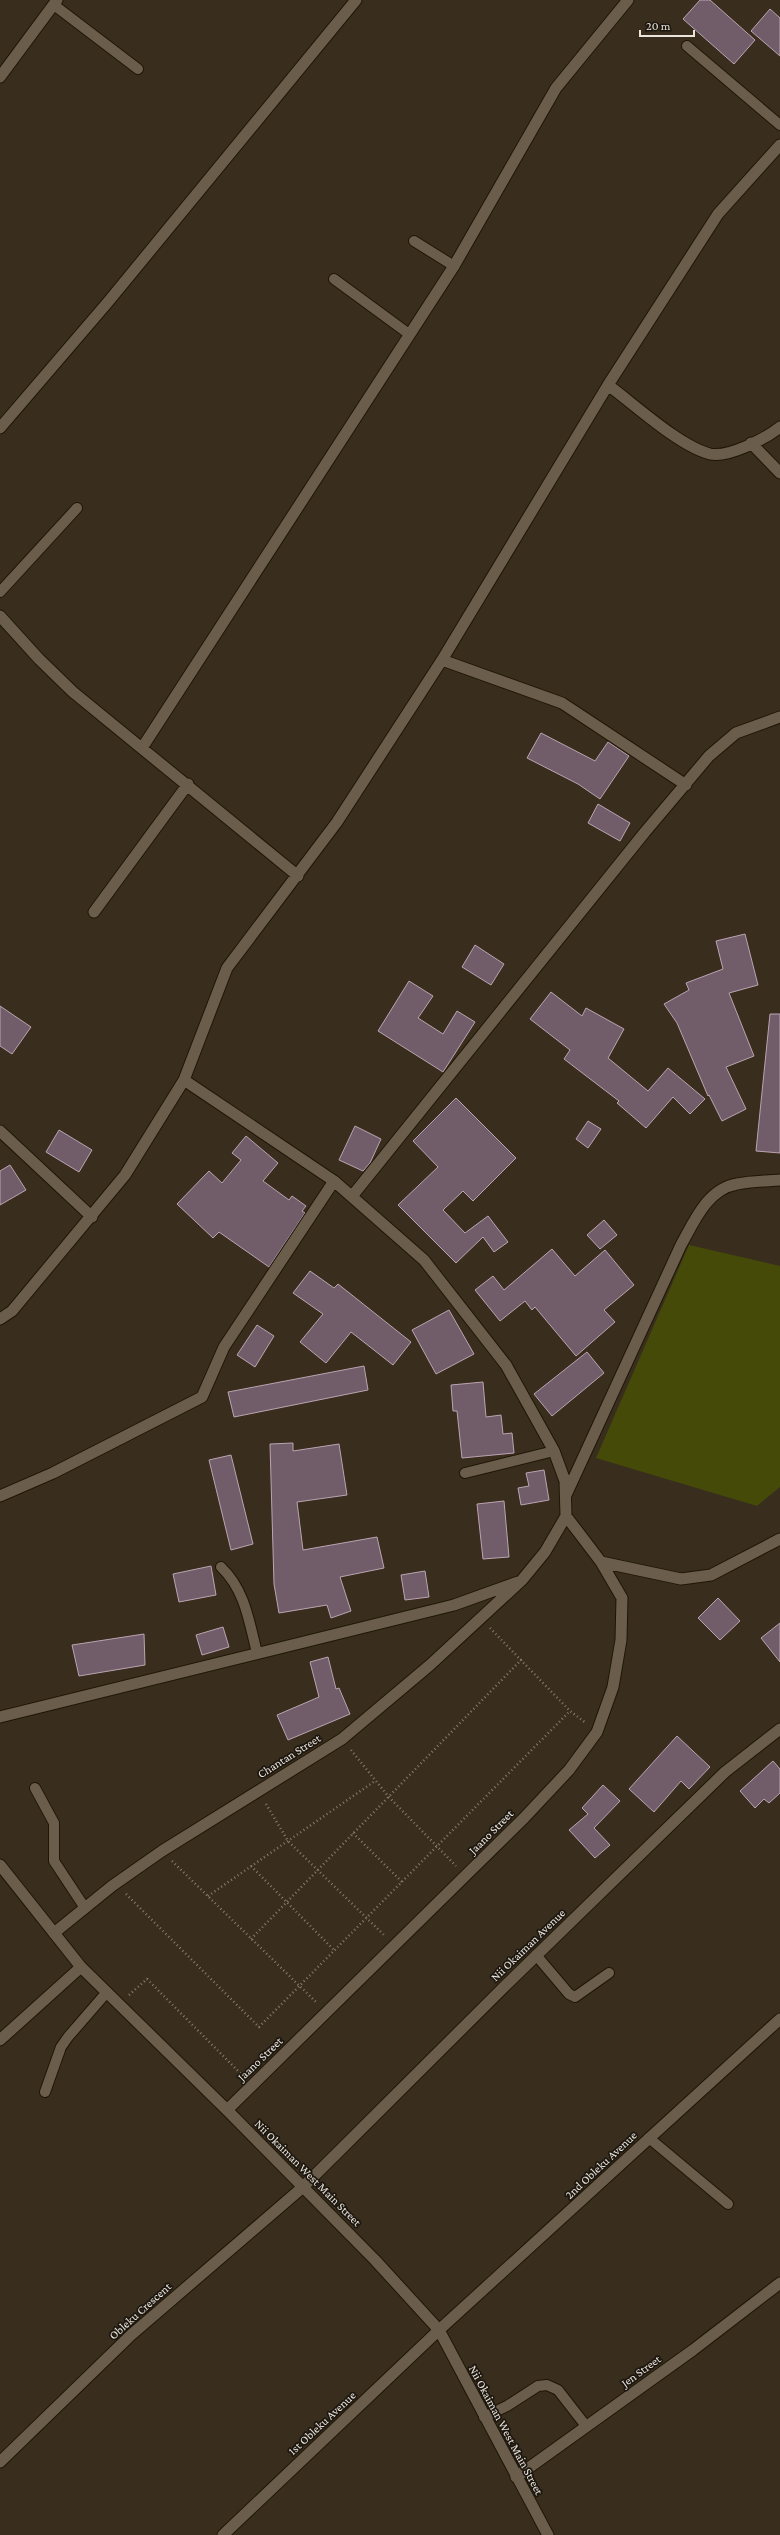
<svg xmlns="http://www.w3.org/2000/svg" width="780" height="2535" font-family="'Crimson Pro',serif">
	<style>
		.green { fill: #454a09 }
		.building { fill: #715d69; stroke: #bba4b2 }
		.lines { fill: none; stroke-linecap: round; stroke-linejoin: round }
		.service-casing { stroke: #201606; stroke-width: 12 }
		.minor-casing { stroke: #201606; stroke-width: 13 }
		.tertiary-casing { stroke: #201606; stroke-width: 13 }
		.path { stroke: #867d6f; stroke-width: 2.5; stroke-dasharray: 1 3; stroke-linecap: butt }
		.service { stroke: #6a5d4b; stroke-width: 10 }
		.minor { stroke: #6a5d4b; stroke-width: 11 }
		.tertiary { stroke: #6a5d4b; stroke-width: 11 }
		.labels { text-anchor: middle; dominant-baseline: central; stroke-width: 3.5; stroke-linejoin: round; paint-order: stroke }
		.street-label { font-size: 12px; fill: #ebe4da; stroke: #1c1710 }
	</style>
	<rect width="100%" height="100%" fill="#392e1d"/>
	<path class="green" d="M689 1245 780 1266V1487L757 1506 596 1458Z"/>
	<path class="building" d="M700 0H710L755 40 734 64 683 19Z
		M770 9 780 18V56L751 31Z
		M541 733 595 761 608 742 629 756 600 799 578 784 527 758Z
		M598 804 630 823 620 841 588 823Z
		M745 934 758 985 729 993 754 1056 726 1067 746 1109 722 1121 709 1095 708 1096 677 1023 664 1004 689 990 686 983 723 969 716 941Z
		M475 945 504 964 491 985 462 967Z
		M409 981 433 996 418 1018 443 1034 457 1011 475 1022 443 1072 378 1031Z
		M551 992 582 1016 586 1008 624 1029 608 1058 648 1091 668 1068 705 1099 690 1114 673 1097 646 1128 617 1103 619 1101 564 1059 570 1050 530 1019Z
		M0 1006 31 1027 12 1054 0 1046Z
		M770 1014H780V1153L756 1151Z
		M456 1098 516 1158 473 1201 463 1191 443 1210 465 1233 488 1216 508 1242 494 1252 483 1237 456 1263 398 1205 438 1167 413 1141Z
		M588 1121 601 1129 588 1148 576 1139Z
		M355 1126 381 1139 370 1163 363 1171 339 1160Z
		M59 1130 92 1150 79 1172 46 1152Z
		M246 1136 278 1163 263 1181 289 1200 292 1196 306 1206 302 1211 305 1213 269 1267 219 1232 213 1238 177 1204 209 1171 222 1183 241 1160 232 1153Z
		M10 1165 26 1190 0 1205V1171Z
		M604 1220 617 1235 600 1249 587 1235Z
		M552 1249 575 1276 605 1250 634 1285 604 1310 615 1322 576 1356 535 1307 532 1310 525 1301 500 1321 475 1290 493 1276 504 1290Z
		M310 1271 334 1288 338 1284 411 1342 393 1365 351 1332 326 1363 300 1342 323 1314 293 1293Z
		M449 1310 474 1354 436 1374 412 1330Z
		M257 1325 274 1336 255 1367 237 1355Z
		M587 1352 604 1373 552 1416 534 1394Z
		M364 1366 368 1390 234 1417 228 1392Z
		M483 1382 486 1417 501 1415 503 1434 512 1433 514 1453 462 1458 457 1411H453L451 1385Z
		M293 1443V1451L339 1444 347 1495 297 1502 303 1550 377 1537 384 1568 340 1577 351 1611 331 1618 327 1605 279 1613 274 1584 270 1444Z
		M231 1455 253 1544 231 1550 209 1460Z
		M544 1470 549 1500 521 1505 518 1488 529 1486 526 1473Z
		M504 1501 509 1557 483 1559 477 1504Z
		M211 1566 216 1595 179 1602 173 1574Z
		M425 1571 429 1597 405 1600 401 1575Z
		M718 1598 740 1621 720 1640 698 1618Z
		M780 1623V1662L761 1638Z
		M223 1627 229 1647 202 1655 196 1635Z
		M144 1634 145 1665 79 1676 72 1645Z
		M328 1657 336 1689 339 1688 350 1714 288 1740 277 1715 319 1697 310 1662Z
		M677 1736 710 1767 689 1789 681 1781 654 1812 629 1789Z
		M773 1761 780 1769V1793L769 1803 764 1799 755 1808 740 1791Z
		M603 1785 620 1801 594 1828 610 1845 595 1858 569 1830 588 1814 582 1808Z"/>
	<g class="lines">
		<g class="service-casing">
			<path id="service" d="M54 5 138 69
				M687 46 780 125
				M414 241 454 266
				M334 279 409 334
				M0 592 77 508
				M465 1473 554 1451
				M221 1567C245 1590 249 1621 257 1653
				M35 1788 54 1823V1861L85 1908
				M536 1955 569 1994 575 1997 609 1973
				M45 2092 61 2047 68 2037 107 1992
				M649 2138 728 2204
				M484 2417 507 2406 538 2386 547 2385 558 2390 586 2426"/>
		</g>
		<g class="minor-casing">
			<path id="minor" d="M0 77 57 0
				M608 385C634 404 679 446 710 454 728 458 765 439 780 427
				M0 428 108 302 356 0
				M751 443 780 473
				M0 616 39 659 73 692 298 876
				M442 660 562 703 686 785
				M142 748 454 266 556 88 628 0
				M94 912 188 784
				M0 1131 92 1217
				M353 1195 645 832 709 756 736 733 780 717
				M0 1319 12 1311 125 1175 184 1080 227 968 337 822 442 660 608 385 718 214 780 145
				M566 1495 681 1245C694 1222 707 1189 737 1184 751 1181 766 1181 780 1180
				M0 1496 53 1473 202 1397 224 1347 334 1181
				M601 1562 681 1579 711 1575 780 1539
				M0 1717 454 1605 518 1582
				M54 1933 112 1886 162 1851 342 1739 430 1665 522 1580 545 1552 566 1516 565 1481 554 1451 506 1365 424 1260 334 1181 184 1080
				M0 2040 81 1967
				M227 2110 524 1818 569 1770 597 1732 613 1687 621 1640 622 1598 601 1562 566 1516
				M0 2462 131 2335 303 2187
				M516 2477 693 2350 780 2283
				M223 2535 439 2330 780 2019"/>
		</g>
		<g class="tertiary-casing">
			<path id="tertiary" d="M0 1865 81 1967 227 2110 375 2260 439 2330 548 2535
				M303 2187 507 1984 725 1772 780 1729"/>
		</g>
		<path class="path" d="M490 1628 570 1711 586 1723
			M351 1750 388 1796 456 1866
			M266 1804 288 1841 385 1936
			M353 1833 402 1882
			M172 1861 316 2002
			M251 1866 334 1950
			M126 1894 259 2027 570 1711
			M208 1896 375 1781
			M251 1939 522 1659
			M129 1995 147 1979 242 2075"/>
		<use href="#service" class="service"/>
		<use href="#minor" class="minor"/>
		<use href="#tertiary" class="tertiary"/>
	</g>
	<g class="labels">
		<g class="street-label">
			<text transform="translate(289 1756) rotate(-32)">Chantan Street</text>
			<text transform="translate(491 1832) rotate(-45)">Jaano Street</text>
			<text transform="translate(528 1945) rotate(-44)">Nii Okaiman Avenue</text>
			<text transform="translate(260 2059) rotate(-44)">Jaano Street</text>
			<text transform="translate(601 2165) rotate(-43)">2nd Obleku Avenue</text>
			<text transform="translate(308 2173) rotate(45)">Nii Okaiman West Main Street</text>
			<text transform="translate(140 2311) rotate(-42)">Obleku Crescent</text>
			<text transform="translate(641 2371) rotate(-36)">Jen Street</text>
			<text transform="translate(322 2423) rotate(-43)">1st Obleku Avenue</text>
			<text transform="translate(506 2430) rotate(62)">Nii Okaiman West Main Street</text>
		</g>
	</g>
	<path d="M640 30v6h54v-6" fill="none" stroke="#ebe4da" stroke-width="2"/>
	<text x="646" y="30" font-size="12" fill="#ebe4da" stroke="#1c1710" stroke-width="3" paint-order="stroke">20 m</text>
</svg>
